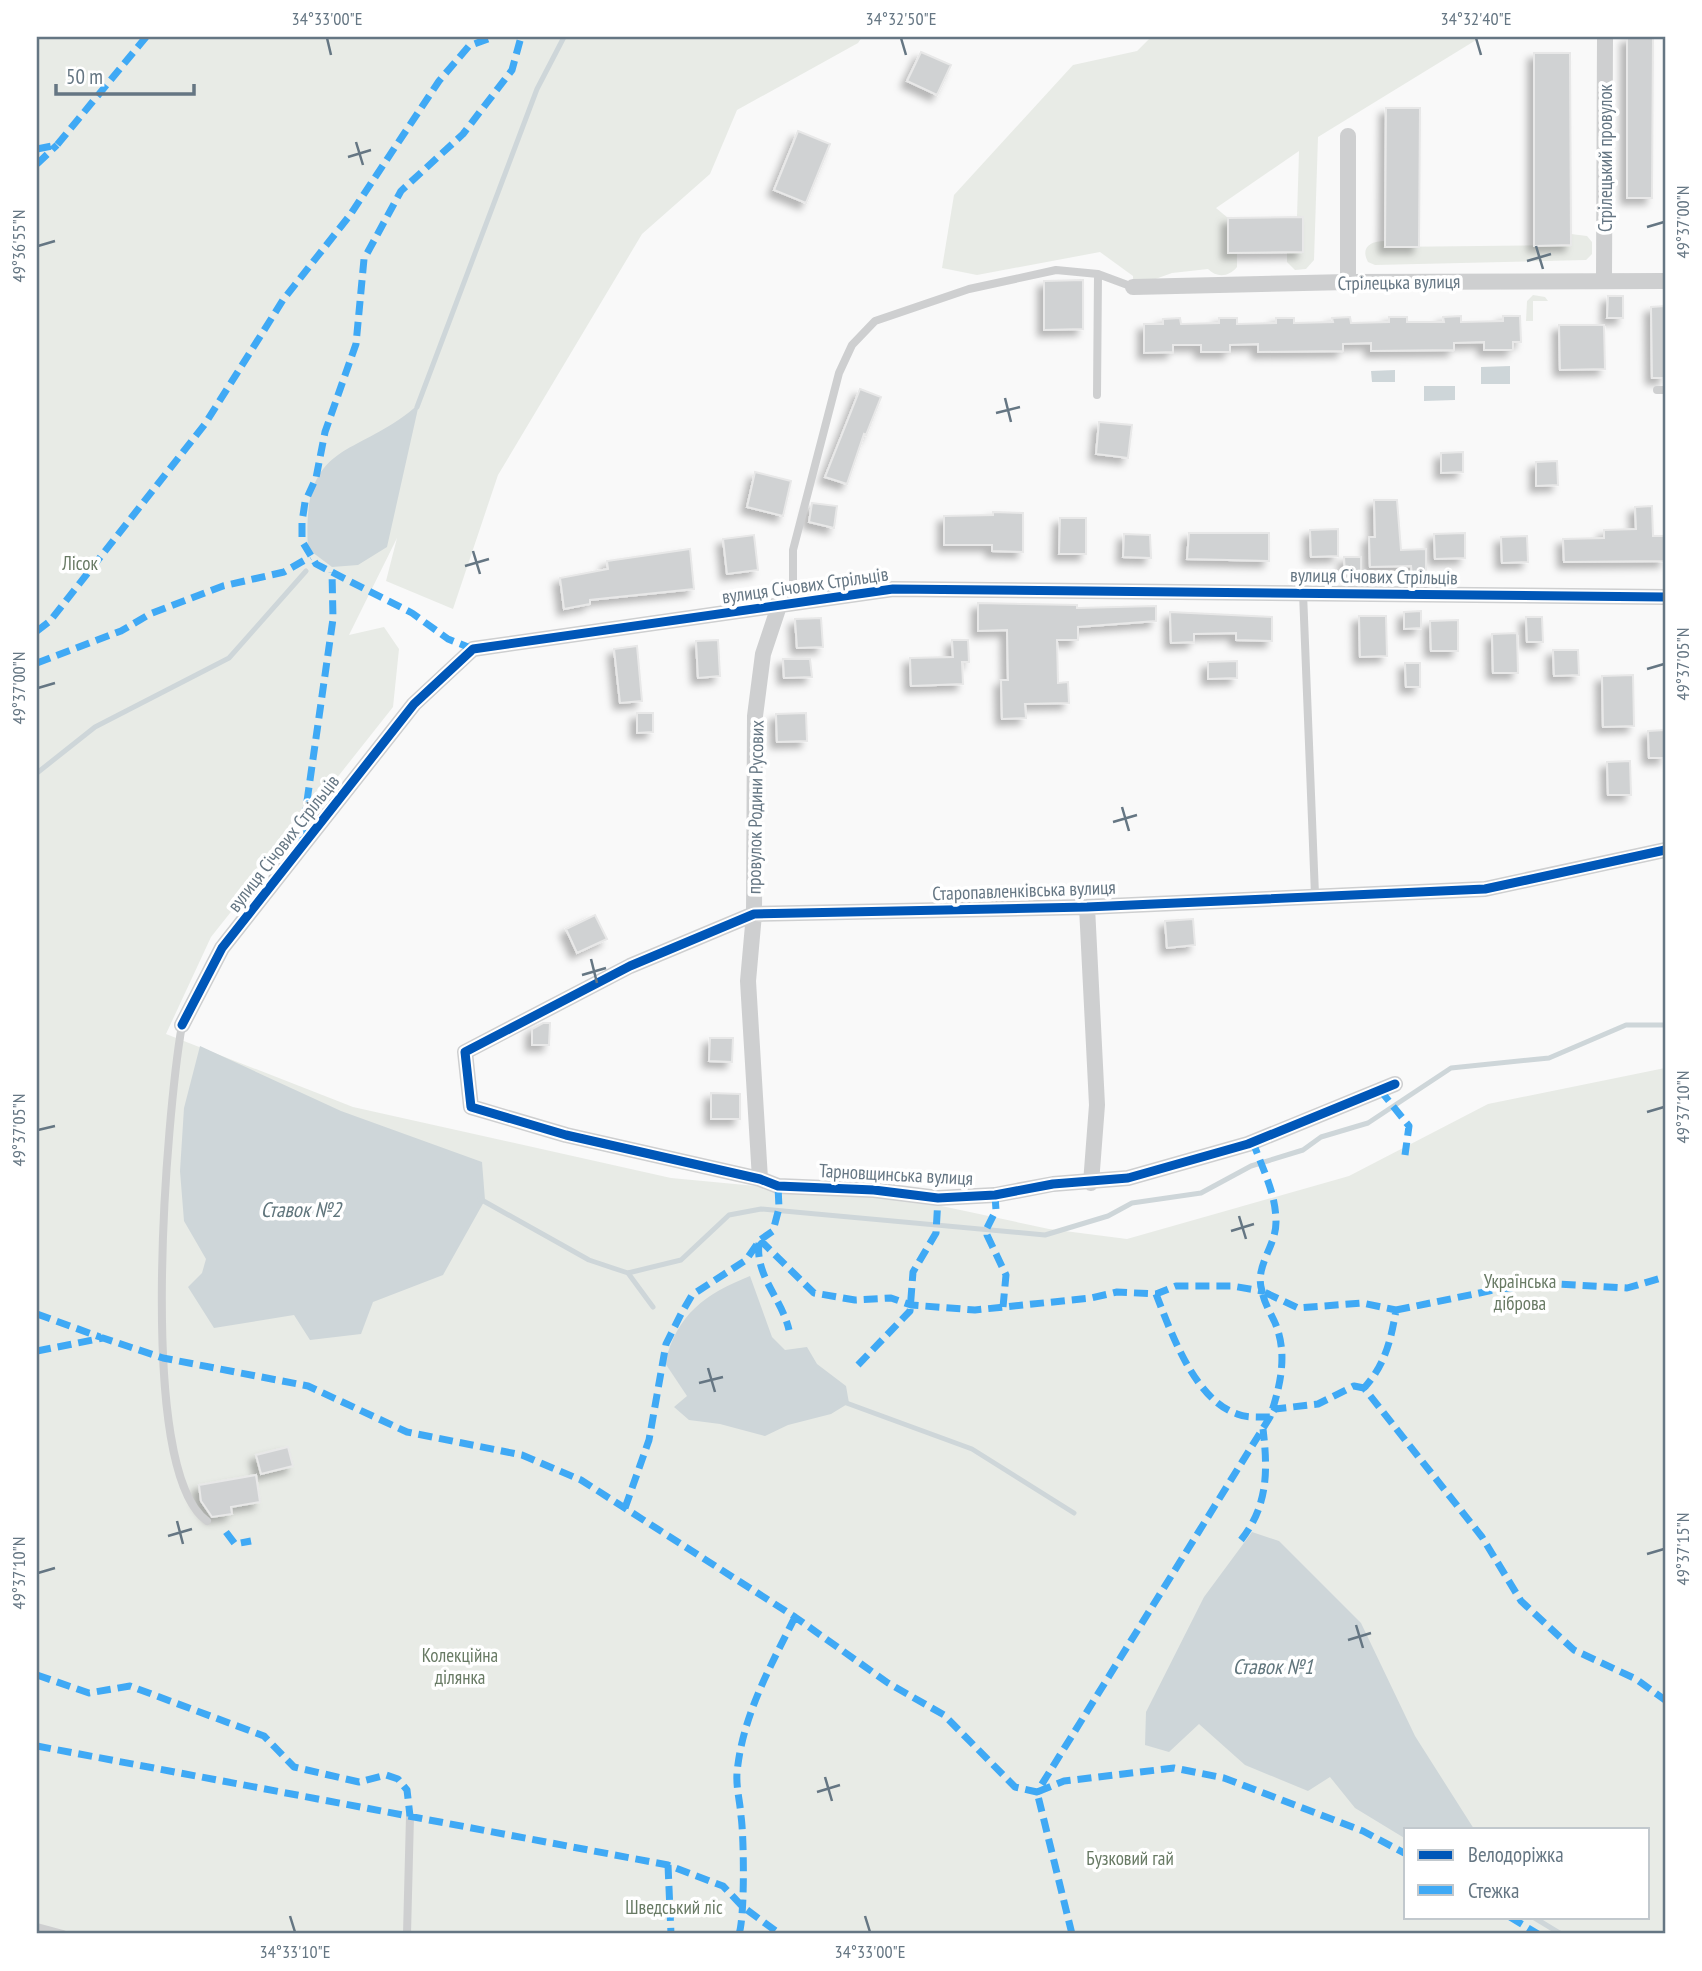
<svg xmlns="http://www.w3.org/2000/svg" width="1702" height="1971" font-family="'PT Sans Narrow',sans-serif">
	<style>
		.green { fill: #e8ebe6; fill-rule: evenodd }
		.water { fill: #ced6d9 }
		.lines { fill: none; stroke-linecap: round; stroke-linejoin: round }
		.stream { stroke: #ced6d9; stroke-width: 5 }
		.building { fill: #d0d2d3; stroke: #e8e8e8; stroke-width: 2; filter: url(#shadow) }
		.service { stroke: #cecfd0; stroke-width: 8 }
		.minor { stroke: #cecfd0; stroke-width: 16 }
		.quiet { stroke: #3fa9f5; stroke-width: 7; stroke-dasharray: 14 7; stroke-linecap: butt }
		.cycleway-casing { stroke: #fff; stroke-width: 13 }
		.cycleway { stroke: #0057b8; stroke-width: 9 }
		.ticks { fill: none; stroke: #657683; stroke-width: 2.5 }
		.labels { text-anchor: middle; dominant-baseline: central; stroke-width: 7; stroke-linejoin: round; paint-order: stroke }
		.street-label { font-size: 19px; fill: #657683; stroke: #fff }
		.park-label { font-size: 19px; fill: #687a64; stroke: #fff }
		.water-label { font-size: 21px; font-style: italic; fill: #60757c; stroke: #fff }
		.neatline { fill: none; stroke: #657683; stroke-width: 2.5 }
		.ticks-label { font-size: 18px; text-anchor: middle; fill: #657683 }
	</style>
	<defs>
		<filter id="shadow"><feDropShadow dx="-6" dy="6" stdDeviation="3.5" flood-color="#0004"/></filter>
	</defs>
	<rect width="100%" height="100%" fill="#f9f9f9"/>
	<path class="green" d="M37 37H862L858 43 737 110 710 174 642 234 498 475 453 609 386 581 397 538 349 635 384 627 399 649 393 707 211 937 166 1034 353 1107 671 1178 918 1201 1049 1229 1127 1239 1349 1176 1488 1104 1665 1068V1934H37ZM1406 1829H1648V1917H1406Z
		M1151 37H1481L1318 137 1314 260 1306 269 1295 270 1287 262V253L1303 252V218L1297 217 1299 151 1216 208 1228 218V253H1237V267C1229 277 1217 278 1208 269L1172 273 1133 287V276L1100 252 977 275 942 268 954 195 1073 65 1137 51Z
		M1571 234 1587 236 1592 242V254L1586 260 1375 265 1368 262C1360 247 1371 241 1385 241L1386 247 1571 245Z
		M1533 295 1545 297 1548 301H1533V321H1526L1527 301Z"/>
	<path class="water" d="M1510 366V384H1481V367Z
		M1395 370V382H1372L1371 371Z
		M1424 386H1455V400L1424 401Z
		M419 404 387 547 358 565 332 567 308 549C301 438 355 460 419 404Z
		M200 1046 341 1111 482 1162 485 1200 443 1275 373 1302 361 1334 310 1340 294 1315 214 1328 188 1287 202 1273 206 1259 184 1221 180 1171 184 1108Z
		M750 1276 772 1337 785 1350 807 1347 817 1364 846 1386 849 1403 831 1414 788 1425 765 1436 720 1424 689 1420 674 1407 687 1396 665 1363C677 1314 705 1294 750 1276Z
		M1252 1532 1279 1541 1361 1623 1415 1736 1474 1829H1406V1839L1355 1808 1330 1777 1308 1791 1245 1765 1199 1724 1169 1752 1145 1745 1146 1712 1204 1597Z"/>
	<g class="lines">
		<path class="stream" d="M417 407 537 89 564 37
			M37 773 95 727 229 658 306 571
			M480 1199 589 1260 628 1273 681 1260 729 1215 761 1209 1045 1235 1108 1216 1132 1203 1201 1193 1251 1166 1303 1150 1321 1137 1368 1123 1451 1068 1549 1058 1626 1025H1665
			M628 1273 653 1307
			M841 1401 972 1449 1074 1513
			M1533 1917 1561 1934"/>
	</g>
	<path class="building" d="M1627 37H1653L1652 198H1627Z
		M921 52 951 65 937 95 907 81Z
		M1534 53H1570L1571 245 1534 246Z
		M1386 108H1420L1419 247H1385Z
		M798 131 830 144 806 203 774 190Z
		M1303 217V252L1228 253V218Z
		M1083 280V329L1044 330V281Z
		M1608 296H1623V318H1607Z
		M1665 306V378H1652L1651 307Z
		M1461 316V322L1503 321V316H1520L1521 342H1513V350H1484V342L1454 343V350L1371 351V343L1343 344V351L1258 352V344L1230 345V352H1201V345H1173V352L1144 353V324H1163V319L1180 318 1181 324 1219 323V318H1237V324L1276 323V318H1294V323L1333 322 1332 318 1350 317 1351 323 1389 322V317H1407V322H1444L1443 317Z
		M1559 325H1604L1605 369 1560 370Z
		M860 389 881 397 866 435 864 434 847 484 825 477Z
		M1099 422 1132 425 1128 458 1096 454Z
		M1463 452V472L1441 473V453Z
		M1557 461 1558 485 1536 486V462Z
		M755 472 791 481 783 516 747 507Z
		M1374 500H1397L1401 550 1426 549V576H1412L1411 566 1370 567 1369 537H1375Z
		M812 503 837 506 834 528 809 522Z
		M1652 506 1653 536H1665V561L1564 562 1563 539 1604 538V530L1636 529 1635 507Z
		M993 512 1023 513V552L992 551V545H944V516L993 515Z
		M1060 518H1086V554H1059Z
		M1338 529V556L1311 557 1310 530Z
		M1189 533H1269V561L1187 559Z
		M1465 533V558L1435 559 1434 534Z
		M1124 534 1150 535 1151 558 1123 557Z
		M754 535 758 570 727 574 723 539Z
		M1527 536 1528 562 1502 563 1501 537Z
		M690 549 694 589 590 600V604L564 609 560 578 608 569 607 561Z
		M1344 557H1361V573H1345Z
		M978 603 1077 605V608L1156 606V621L1078 627V640H1057L1058 683 1068 682 1069 703 1025 704 1026 718 1002 719 1001 680H1008L1007 630 978 631Z
		M1421 611V628L1404 629V612Z
		M1170 612 1272 617V641L1236 640V633L1194 634V642L1171 643Z
		M1359 616H1386L1387 656 1360 657Z
		M1526 617H1542L1543 642H1527Z
		M821 618 823 647 797 648 795 619Z
		M1458 620V651H1431L1430 621Z
		M1517 633 1518 673H1493L1492 634Z
		M718 640 720 676 698 678 696 641Z
		M952 640H968L969 662H962L963 684 911 686 910 658 953 657Z
		M637 646 642 701 620 703 614 649Z
		M1553 650H1578L1579 675 1554 676Z
		M783 659H810L812 677 784 678Z
		M1237 661V678L1208 679V662Z
		M1405 663H1420V687H1406Z
		M1633 675 1634 726 1603 727 1602 676Z
		M637 713H653V732L637 733Z
		M806 713 807 741 777 742 776 714Z
		M1665 730V758H1649L1648 731Z
		M1630 761 1631 795H1608L1607 762Z
		M595 915 607 939 577 953 566 929Z
		M1193 919 1195 945 1167 948 1165 921Z
		M543 1023H550L549 1045H532V1029Z
		M710 1038H733L732 1062 709 1061Z
		M711 1093 740 1094V1119H711Z
		M288 1447 293 1466 261 1474 256 1455Z
		M256 1475 260 1502 231 1507 232 1514 212 1517 201 1501 199 1485Z"/>
	<g class="lines">
		<path class="service" d="M1657 390H1665
			M1097 395 1098 274
			M1303 593 1315 895
			M793 604V550L839 373 852 345 875 321 969 289 1056 270 1098 274 1133 287
			M182 1025C167 1111 135 1471 207 1521
			M37 1927 63 1934
			M407 1934 410 1816"/>
		<path class="minor" d="M1348 136V282
			M1604 279 1605 37
			M1133 287 1348 282 1665 281
			M1087 907 1097 1105 1091 1183
			M182 1025 222 948 414 704 473 649 893 589 1665 597
			M1395 1084 1248 1144 1128 1178 1053 1184 995 1195 938 1198 874 1190 778 1186 760 1179 566 1135 471 1107 465 1052 630 966 754 914 1087 907 1485 889 1665 850
			M760 1179 748 981 754 914 755 716 763 654 779 606"/>
		<path class="quiet" d="M37 149 57 145 146 37
			M37 164 57 145
			M37 631 50 621 205 424 283 300 350 215 439 81 469 46 493 37
			M473 649 448 639 412 613 316 564 302 541V522L305 502 316 478 325 432 356 344 364 259 401 191 463 134 512 70 521 37
			M37 663 121 631 150 614 223 586 284 572 310 557
			M301 843 333 619 332 572
			M1380 1090 1409 1126 1405 1155
			M995 1195 996 1210 987 1228V1235L1006 1275 1003 1307
			M760 1240 814 1293 855 1300 891 1298 911 1305 975 1310 1091 1298 1117 1292 1156 1294 1176 1286H1232L1262 1291C1254 1266 1276 1247 1276 1222 1276 1193 1262 1168 1253 1142
			M759 1243C755 1276 782 1299 789 1330
			M1156 1294C1171 1332 1194 1399 1237 1414 1246 1418 1260 1417 1270 1417L1275 1409 1318 1404 1354 1386 1364 1388
			M1396 1310 1499 1289 1557 1284 1627 1288 1665 1277
			M37 1314 100 1337
			M37 1351 103 1338 163 1358 308 1386 407 1432 522 1455 581 1480 795 1617 888 1683 944 1715 1015 1787 1037 1792 1270 1417C1279 1390 1287 1360 1278 1331 1274 1317 1265 1307 1262 1291L1298 1308 1362 1303 1396 1310C1391 1340 1385 1365 1364 1388L1482 1537 1521 1601 1574 1650 1636 1679 1665 1700
			M858 1365 910 1311 913 1272 936 1233 938 1198
			M625 1508 649 1440 666 1344 681 1314 692 1295 746 1260 760 1240 773 1231 779 1208 778 1186
			M226 1532 235 1544 251 1541
			M1241 1540C1268 1506 1268 1471 1263 1429
			M37 1675 89 1693 130 1686 264 1736 294 1767 359 1782 386 1775 398 1779 407 1790 410 1816
			M37 1746 668 1865 723 1886 743 1907 780 1934
			M668 1865 671 1934
			M1510 1917 1538 1934
			M739 1934C745 1916 744 1836 741 1816 740 1801 736 1788 737 1773 742 1717 770 1667 795 1617
			M1072 1934 1037 1792 1064 1781 1174 1768 1224 1778 1363 1831 1406 1854"/>
		<g class="cycleway-casing">
			<path id="cycleway" d="M182 1025 222 948 414 704 473 649 893 589 1665 597
				M1395 1084 1248 1144 1128 1178 1053 1184 995 1195 938 1198 874 1190 778 1186 760 1179 566 1135 471 1107 465 1052 630 966 754 914 1087 907 1485 889 1665 850"/>
		</g>
		<use href="#cycleway" class="cycleway"/>
	</g>
	<path class="ticks" d="M327 38 331 55M901 38 906 55M1476 38 1481 55M356 142 363 165M348 157 371 150M1647 227 1664 222M38 246 55 241M1536 246 1543 269M1527 261 1551 254M1005 398 1011 422M996 413 1020 407M473 551 480 574M465 566 489 559M1647 669 1664 664M38 688 55 683M1122 807 1129 831M1113 822 1137 815M591 959 597 983M582 975 606 968M1647 1112 1664 1107M38 1130 55 1126M1239 1216 1246 1239M1231 1231 1254 1224M708 1368 715 1392M699 1383 723 1377M177 1521 183 1544M168 1536 192 1529M1647 1554 1664 1549M38 1573 55 1568M1356 1625 1363 1648M1348 1640 1371 1633M825 1777 832 1801M817 1792 840 1785M290 1916 295 1932M865 1916 870 1932"/>
	<g class="labels">
		<g class="street-label">
			<text transform="translate(1605 158) rotate(-90)">Стрілецький провулок</text>
			<text transform="translate(1399 282) rotate(-1)">Стрілецька вулиця</text>
			<text transform="translate(1374 576) rotate(1)">вулиця Січових Стрільців</text>
			<text transform="translate(805 585) rotate(-8)">вулиця Січових Стрільців</text>
			<text transform="translate(755 807) rotate(-89)">провулок Родини Русових</text>
			<text transform="translate(283 843) rotate(-52)">вулиця Січових Стрільців</text>
			<text transform="translate(1024 890) rotate(-2)">Старопавленківська вулиця</text>
			<text transform="translate(896 1174) rotate(3)">Тарновщинська вулиця</text>
		</g>
		<g class="park-label">
			<text x="80" y="563">Лісок</text>
			<text x="1520" y="1281">Українська<tspan x="1520" dy="22">діброва</tspan></text>
			<text x="460" y="1655">Колекційна<tspan x="460" dy="22">ділянка</tspan></text>
			<text x="1130" y="1858">Бузковий гай</text>
			<text x="674" y="1907">Шведський ліс</text>
		</g>
		<g class="water-label">
			<text x="301" y="1209">Ставок №2</text>
			<text x="1273" y="1666">Ставок №1</text>
		</g>
	</g>
	<rect width="1702" height="1971" fill="none" stroke="#ffffff" stroke-width="77"/>
	<rect x="1404" y="1828" width="245" height="91" fill="#ffffff" stroke="#c1c8cd" stroke-width="2"/>
	<rect x="1418" y="1850" width="35" height="10" fill="#0057b8" stroke="#c1c8cd" stroke-width="2"/>
	<text x="1468" y="1862" font-size="21" fill="#657683">Велодоріжка</text>
	<rect x="1418" y="1885" width="35" height="10" fill="#3fa9f5" stroke="#c1c8cd" stroke-width="2"/>
	<text x="1468" y="1898" font-size="21" fill="#657683">Стежка</text>
	<path d="M56 84v10h138v-10" fill="none" stroke="#657683" stroke-width="3.5"/>
	<text x="66" y="84" font-size="21" fill="#657683" stroke="#ffffff" stroke-width="5" paint-order="stroke">50 m</text>
	<rect x="38" y="38" width="1626" height="1894" class="neatline"/>
	<g class="ticks-label">
		<text x="327" y="25">34°33'00"E</text>
		<text x="901" y="25">34°32'50"E</text>
		<text x="1476" y="25">34°32'40"E</text>
		<text transform="translate(1683 222) rotate(-90)" y="6">49°37'00"N</text>
		<text transform="translate(19 246) rotate(-90)" y="6">49°36'55"N</text>
		<text transform="translate(1683 664) rotate(-90)" y="6">49°37'05"N</text>
		<text transform="translate(19 688) rotate(-90)" y="6">49°37'00"N</text>
		<text transform="translate(1683 1107) rotate(-90)" y="6">49°37'10"N</text>
		<text transform="translate(19 1130) rotate(-90)" y="6">49°37'05"N</text>
		<text transform="translate(1683 1549) rotate(-90)" y="6">49°37'15"N</text>
		<text transform="translate(19 1573) rotate(-90)" y="6">49°37'10"N</text>
		<text x="295" y="1958">34°33'10"E</text>
		<text x="870" y="1958">34°33'00"E</text>
	</g>
</svg>
